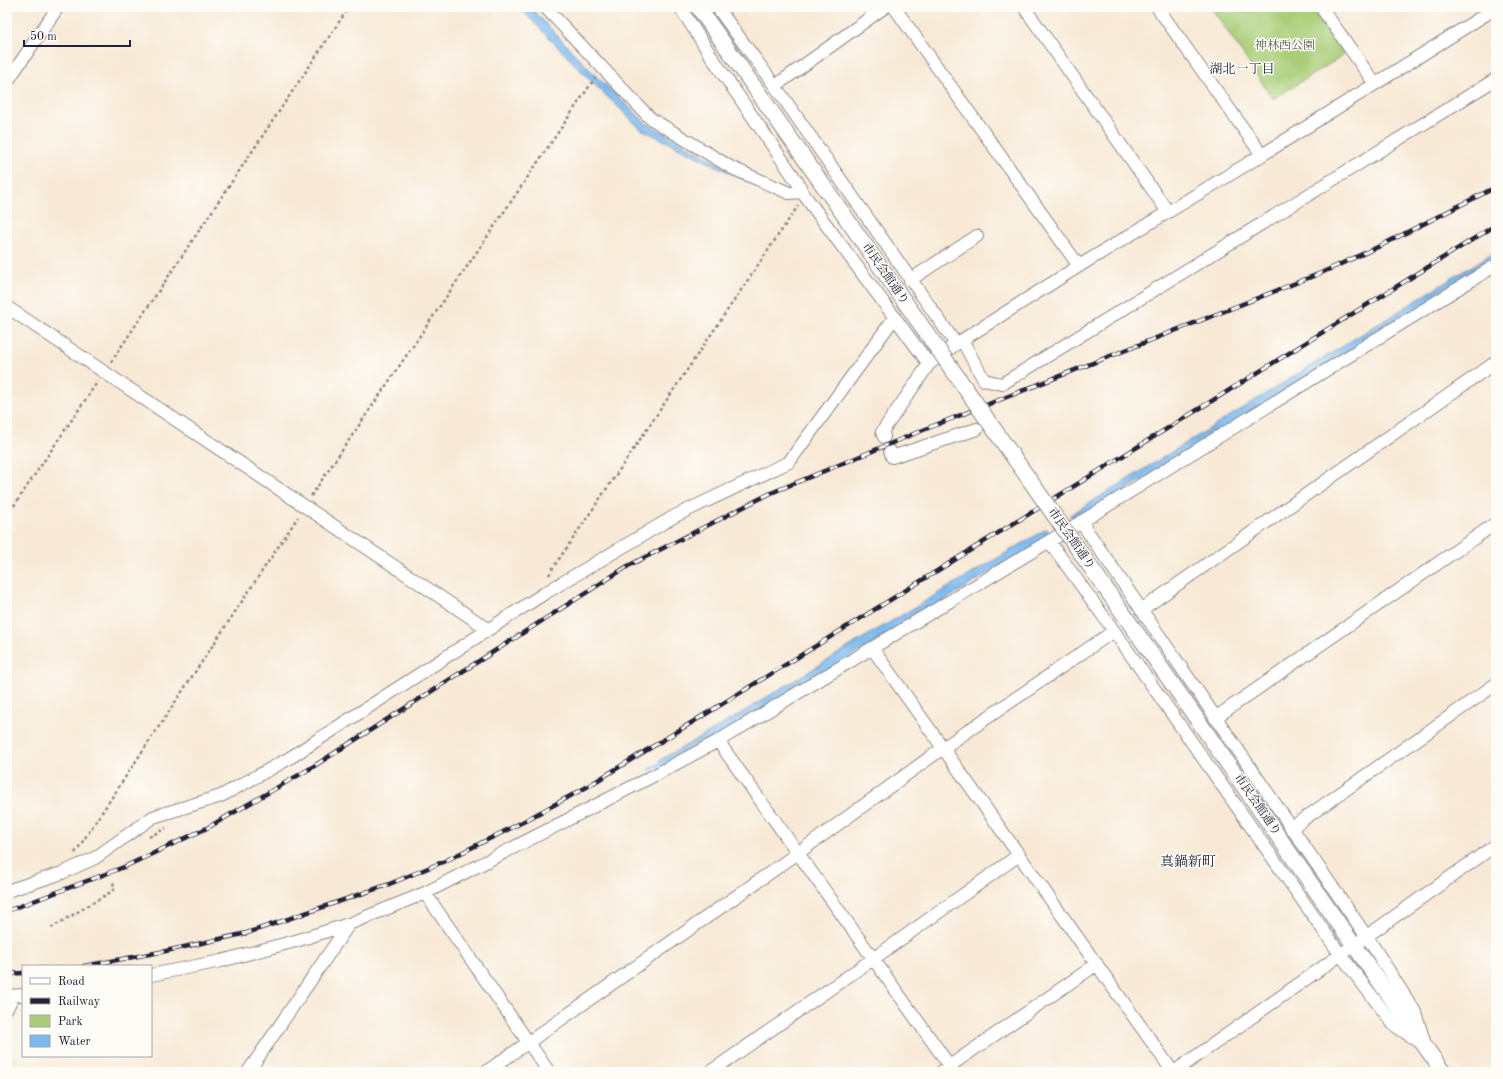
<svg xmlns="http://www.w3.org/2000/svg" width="1503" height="1079" font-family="'Old Standard TT','Noto Serif JP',serif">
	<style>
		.green { fill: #a9ce77; stroke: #667859 }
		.water { fill: #7bb9ef; stroke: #4e6e95 }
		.pier { fill: #f8e9d6 }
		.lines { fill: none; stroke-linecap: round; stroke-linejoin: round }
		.stream { stroke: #7bb9ef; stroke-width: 4 }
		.minor-casing { stroke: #8d8688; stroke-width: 14 }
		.tertiary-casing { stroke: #8d8688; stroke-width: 17 }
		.path { stroke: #8d8688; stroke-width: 2.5; stroke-dasharray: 3 3; stroke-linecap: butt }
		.minor { stroke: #fff; stroke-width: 12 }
		.tertiary { stroke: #fff; stroke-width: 15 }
		.rail-casing { stroke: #22223b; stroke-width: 4.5 }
		.rail { stroke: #fdfcf7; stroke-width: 3; stroke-dasharray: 9; stroke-linecap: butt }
		.tertiary-bridge-casing { stroke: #8d8688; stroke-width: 17; stroke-linecap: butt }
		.tertiary-bridge { stroke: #fff; stroke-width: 15 }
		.labels { text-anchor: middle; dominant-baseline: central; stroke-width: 3; stroke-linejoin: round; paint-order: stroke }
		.park-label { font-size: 12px; fill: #515e50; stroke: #fdfcf7 }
		.street-label { font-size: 12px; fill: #22223b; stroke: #fdfcf7 }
		.neighbourhood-label { font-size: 13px; fill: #22223b; stroke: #fdfcf7 }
		.quarter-label { font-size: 14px; fill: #22223b; stroke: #fdfcf7 }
	</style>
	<rect width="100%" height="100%" fill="#fdfcf7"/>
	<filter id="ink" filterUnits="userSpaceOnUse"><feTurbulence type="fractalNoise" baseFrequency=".025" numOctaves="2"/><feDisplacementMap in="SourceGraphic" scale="8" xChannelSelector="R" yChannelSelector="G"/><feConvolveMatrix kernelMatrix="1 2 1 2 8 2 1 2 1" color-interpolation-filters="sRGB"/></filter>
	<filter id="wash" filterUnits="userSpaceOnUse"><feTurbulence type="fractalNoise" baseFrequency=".012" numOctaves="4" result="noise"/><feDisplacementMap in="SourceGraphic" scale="16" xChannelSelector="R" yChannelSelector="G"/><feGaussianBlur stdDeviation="0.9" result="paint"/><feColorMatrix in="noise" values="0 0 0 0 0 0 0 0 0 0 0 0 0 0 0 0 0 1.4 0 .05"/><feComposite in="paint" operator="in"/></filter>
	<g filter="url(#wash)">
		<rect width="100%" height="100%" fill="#f8e9d6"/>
		<path class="green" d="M1211 7H1310L1344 55 1273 99Z"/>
		<path class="water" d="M519 7H530L594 74 646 123 729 169 785 193 787 201 641 129 590 80Z
			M1496 251V260L1079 519 716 738 663 766 660 760 712 731 865 637 1075 512Z"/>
		<path class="pier" d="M1068 514 1075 524 1053 537 1046 527Z"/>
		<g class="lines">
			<path class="stream" d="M651 769 665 762"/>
		</g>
	</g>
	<g filter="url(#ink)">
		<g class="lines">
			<g class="minor-casing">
				<path id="minor" d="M545 7 650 118 732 168 789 193 802 192
					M680 7 713 59 798 183 802 192 929 364 956 344 775 86 717 7
					M894 7 1079 266
					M1024 7 1168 212
					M1157 7 1262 155 1496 8
					M1321 7 1375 84
					M7 82 58 7
					M775 86 885 7
					M910 280 977 236
					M7 307 488 629
					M962 340 984 380 1002 384 1496 79
					M956 344 1079 266 1262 155
					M884 437 882 432 929 364
					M890 451 892 457 977 429
					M1081 522 1371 943 1415 1012 1424 1041
					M1049 541 1114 631 1340 954 1394 1025 1421 1043
					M1141 610 1496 362
					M872 648 1173 1072
					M1215 718 1496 523
					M718 741 954 1072
					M1291 828 1496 684
					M7 891 62 873 95 858 153 817 221 796 288 759 545 593 675 516 789 462 895 317
					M425 893 549 1072
					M151 975 221 961 299 940 349 924 425 893 653 776 718 741 1081 522 1496 265
					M7 996 23 995
					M7 1008 13 996
					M248 1072 349 924
					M486 1072 798 853 943 748 1114 631
					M710 1072 873 959 1019 855
					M941 1072 1097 964
					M1174 1072 1496 845"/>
			</g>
			<g class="tertiary-casing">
				<path id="tertiary" d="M698 7 727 48
					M1339 924 1443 1072"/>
			</g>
			<path class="path" d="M111 362 349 7
				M311 496 595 78
				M7 516 98 381
				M549 575 553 568 798 206
				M149 837 166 828
				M75 853 298 517
				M51 928 114 890 113 880"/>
			<use href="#minor" class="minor"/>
			<use href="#tertiary" class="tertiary"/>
			<g class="rail-casing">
				<path id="rail" d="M7 911 124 867 207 828 311 768 628 566 771 493 933 426 1321 273 1380 246 1496 187
					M84 966 166 951 247 933 387 885 445 861 517 825 585 788 722 704 1496 225
					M7 974 23 973"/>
			</g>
			<use href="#rail" class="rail"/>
			<g class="tertiary-bridge-casing">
				<path id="tertiary-bridge" d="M727 48 1190 709 1339 924"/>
			</g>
			<use href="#tertiary-bridge" class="tertiary-bridge"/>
		</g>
	</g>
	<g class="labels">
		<g class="park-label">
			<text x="1285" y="46">神林西公園</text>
		</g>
		<g class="street-label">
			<text transform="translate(885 274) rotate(55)">市民会館通り</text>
			<text transform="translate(1071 539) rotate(55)">市民会館通り</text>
			<text transform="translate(1257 805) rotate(55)">市民会館通り</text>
		</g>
		<g class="neighbourhood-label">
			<text x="1242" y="69">湖北一丁目</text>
		</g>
		<g class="quarter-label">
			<text x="1188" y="862">真鍋新町</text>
		</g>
	</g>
	<rect width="1503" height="1079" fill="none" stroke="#fdfcf7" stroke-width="24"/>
	<rect x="22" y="965" width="130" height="92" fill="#fdfcf7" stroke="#a5a5ac"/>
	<rect x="30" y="978" width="20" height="6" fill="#ffffff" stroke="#a5a5ac"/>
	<text x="58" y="985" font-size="12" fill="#22223b">Road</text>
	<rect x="30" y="998" width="20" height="6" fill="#22223b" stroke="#a5a5ac"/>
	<text x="58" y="1005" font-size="12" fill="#22223b">Railway</text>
	<rect x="30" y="1015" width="20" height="12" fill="#a9ce77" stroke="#a5a5ac"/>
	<text x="58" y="1025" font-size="12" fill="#22223b">Park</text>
	<rect x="30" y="1035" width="20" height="12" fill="#7bb9ef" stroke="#a5a5ac"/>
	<text x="58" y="1045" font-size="12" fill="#22223b">Water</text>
	<path d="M24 40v6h106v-6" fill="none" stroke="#22223b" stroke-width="2"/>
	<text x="30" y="40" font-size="12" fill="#22223b" stroke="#fdfcf7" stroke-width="3" paint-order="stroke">50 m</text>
</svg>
